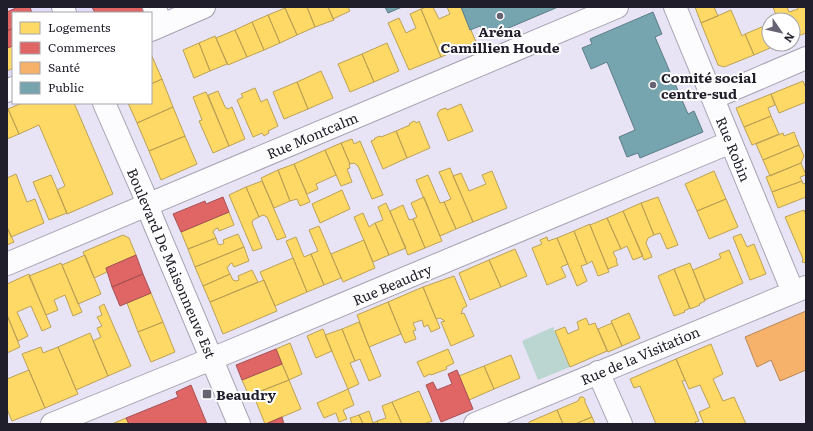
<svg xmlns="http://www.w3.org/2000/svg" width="813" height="431" font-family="Literata,serif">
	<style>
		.built { fill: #e2dbfa }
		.green { fill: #bbd6d0 }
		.homes { fill: #ffd966; stroke: #bca154 }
		.shops { fill: #e06666; stroke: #a75054 }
		.health { fill: #f6b26b; stroke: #b68658 }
		.public { fill: #76a5af; stroke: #5c7c87 }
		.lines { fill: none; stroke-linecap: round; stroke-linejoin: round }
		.minor-casing { stroke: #a6a3b1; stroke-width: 24 }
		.minor { stroke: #fcfbfe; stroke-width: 22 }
		.poi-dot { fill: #676372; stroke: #fff; stroke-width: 1.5 }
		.labels { text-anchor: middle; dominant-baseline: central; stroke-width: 4; stroke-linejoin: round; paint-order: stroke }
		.poi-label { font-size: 14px; font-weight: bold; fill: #211e2b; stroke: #fff; text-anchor: start }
		.street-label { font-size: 14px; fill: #211e2b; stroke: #fff }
	</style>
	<rect width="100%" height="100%" fill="#e8e4f5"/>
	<path class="built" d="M7 7H152L151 13H13V77L7 79Z"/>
	<path class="green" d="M553 327 570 367 538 380 522 341Z"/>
	<path class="homes" d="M287 7H307L315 27 297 35 285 8Z
		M307 7H328L334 20 315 27Z
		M328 7H348L350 11 333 19Z
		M426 7H433L439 19 450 14 447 7H461L476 42 441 57 421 9Z
		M695 7H714L718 16 701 23Z
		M773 7H787L789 12 798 9 797 7H806V33L793 38V20H778Z
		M285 8 297 35 280 43 268 15Z
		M421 9 441 57 409 70 388 23 399 18 406 33 416 28 410 14Z
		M731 10 742 36 745 34 754 55 724 67 718 65 701 23Z
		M268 15 280 43 264 50 252 22Z
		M252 22 264 50 247 57 235 30Z
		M769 24V44H779L754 55 745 34Z
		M235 30 247 57 228 65 216 38Z
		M215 36 227 64 210 71 199 43Z
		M199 43 210 71 194 78 183 50Z
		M387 43 399 71 374 82 362 54Z
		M13 46V68L7 71V48Z
		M151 54 162 79 151 84Z
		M362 54 374 82 350 92 338 64Z
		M321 71 333 98 308 109 297 82Z
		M162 79 173 107 137 123 128 103H151V84Z
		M803 81 806 88V102L779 113 771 94Z
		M297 82 308 109 284 119 273 92Z
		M255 88 261 102 267 99 278 126 268 131 269 133 264 136 262 133 253 137 237 100 243 97 241 94Z
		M218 91 225 107 228 109 232 107 245 139 229 146 208 95Z
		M206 92 229 146 213 153 199 121 202 120 193 97Z
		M771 94 775 105 768 108 771 116 744 127 736 108Z
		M22 103H74L113 194 67 214 57 190 65 186 39 125 19 134 8 109Z
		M461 104 473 131 448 141 437 114 440 110 446 108 447 110Z
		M173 107 185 136 149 151 137 123Z
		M7 109H8L19 134 7 139Z
		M771 116 779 134 752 145 744 127Z
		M414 121 417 123 419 121 430 148 407 158 396 131 410 125 409 124Z
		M396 131 407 158 383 169 371 141 374 140 375 138 380 136 381 137Z
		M794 132 799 145 763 160 756 144 783 133 784 136Z
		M185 136 197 164 161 180 149 151Z
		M352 139 354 144 360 141 383 195 372 199 358 166 354 163 350 164 341 143Z
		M341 143 350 164 349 165 350 168 347 169 352 182 341 186 325 150Z
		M799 145 804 156 801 163 770 176 763 160Z
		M325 150 336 175 316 184 318 189 307 194 294 164Z
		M801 163 806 175 800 177 802 181 772 192 766 177Z
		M294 164 310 202 300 206 297 199 290 201 278 170Z
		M450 168 473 222 456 229 444 202 451 199 439 172Z
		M278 170 290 201 274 208 261 178Z
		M492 171 507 208 473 222 453 176 461 173 469 191 486 184 482 175Z
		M714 171 726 199 697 211 685 184Z
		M16 174 27 202 35 199 44 223 11 237 7 227V178Z
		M51 175 67 213 49 220 33 182Z
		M428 175 440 203 444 202 456 229 440 236 416 180Z
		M262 181 286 237 277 240 267 217 263 215 259 217 246 187Z
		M802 181 803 184 806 183V197L778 208 772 192Z
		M246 187 259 217 253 220 252 223 262 248 253 251 229 195Z
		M342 190 350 209 320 223 312 204Z
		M424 197 442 241 425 248 413 219 417 217 411 203Z
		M658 197 678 245 667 249 660 233 654 235 641 203Z
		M726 199 738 227 709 239 697 211Z
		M386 203 406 248 389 255 375 223 383 220 378 207Z
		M641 203 654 235 648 238 646 243 652 257 644 260 623 211Z
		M403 205 409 220 413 219 425 248 408 255 390 211Z
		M804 210 806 216V263L802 262 803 259 785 217Z
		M623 211 643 256 633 260 627 246 621 249 607 218Z
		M229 212 234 225 219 231 218 228 215 229 213 232 216 238 188 249 181 232Z
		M363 213 369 227 375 223 389 255 373 262 354 217Z
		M607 218 621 249 613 252 617 260 616 261 618 265 608 269 590 225Z
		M590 224V225L609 272 598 276 592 261 587 264 574 231Z
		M319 226 341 278 324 285 311 254 318 251 309 230Z
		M7 227 14 242 7 245Z
		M574 231 587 264 581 266 587 281 577 286 557 238Z
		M238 234 244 247 195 267 188 249 216 238 218 244 221 245 224 243 223 240Z
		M741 234 747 247 754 244 766 274 750 280 733 237Z
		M123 235 129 238 136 255 106 268 107 272 94 278 83 252Z
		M296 237 304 257 311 254 324 285 307 292 286 241Z
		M547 237 548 241 557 238 568 264 561 267 566 277 547 285 532 248 542 244 540 240Z
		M364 240 375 268 343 282 331 254Z
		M244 247 249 261 234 267 232 263 230 264 227 268 230 274 203 286 195 267Z
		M515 249 527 276 501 287 489 260Z
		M729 250 743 283 705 300 693 270 721 258 719 254Z
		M85 255 101 294 78 304 62 265Z
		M293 258 307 292 275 306 260 272Z
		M489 260 501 287 470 300 459 273Z
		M61 263 82 312 73 316 65 295 54 300 58 310 46 315 29 276Z
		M690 263 705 301 699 304 700 305 690 309 674 269Z
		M674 269 690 308 684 311 685 312 674 316 658 276Z
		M252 270 258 282 210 302 203 286 230 274 233 280 236 281 239 280 238 276Z
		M29 274 51 327 42 331 31 306 17 312 28 336 18 341 7 315V284Z
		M454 276 467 306 463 308 461 314 464 313 474 336 451 346 441 322 445 321 440 318 436 319 423 287Z
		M264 280 277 311 223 334 210 302Z
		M423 287 440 328 431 332 428 325 424 327 422 320 413 323 416 330 413 331 416 339 405 343 388 302Z
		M151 293 163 322 138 332 127 303Z
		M388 302 401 334 369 347 357 315Z
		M104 304 131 366 108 376 93 341 101 337 97 328 102 326 97 317 102 315 99 307Z
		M629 313 640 338 622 346 611 321Z
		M7 315 20 347 7 353Z
		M586 318 589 325 595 323 607 351 570 367 555 331 565 327 568 334 579 329 577 322Z
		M163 322 175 352 151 362 138 332Z
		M359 322 381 376 369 381 360 359 355 361 342 329Z
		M612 323 622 346 608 352 598 329Z
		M323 329 332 351 316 358 307 336Z
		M342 329 355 361 350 363 359 384 348 389 325 335Z
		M90 333 108 376 76 390 58 347Z
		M290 343 302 374 289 380 276 349Z
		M711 344 723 374 713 379 723 401 734 397 746 424H704L699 412 710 407 700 385 689 389 676 359Z
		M41 347 43 353 58 347 78 394 45 408 22 354Z
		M448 349 454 363 446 367 447 369 431 375 430 374 424 377 417 362Z
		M511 355 520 378 494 389 484 366Z
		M676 359 685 380 682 381 699 421 695 422 696 424H656L640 386 634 388 630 379Z
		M282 364 289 380 249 396 242 380Z
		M484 366 494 389 469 400 459 376Z
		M29 370 45 408 12 421 7 409V379Z
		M289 380 301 409 265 424 253 394Z
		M348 389 354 405 343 410 347 419 339 422 336 413 324 418 317 403Z
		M419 391 432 421 424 424H402L392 402Z
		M580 397H583L585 399V402L592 417 575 424H563L557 410 578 401Z
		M392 402 402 424H378L377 421 386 418 382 406Z
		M557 410 563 424H529V422Z
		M369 411 373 423 377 421 378 424H363L359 415Z
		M359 415 363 424H352L350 418Z
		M592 417 595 424H575Z
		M126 418 129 424H112Z"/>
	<path class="shops" d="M18 7H30L32 13H13V28L7 31V12Z
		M92 7H144L146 12 142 13H95Z
		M13 28V46L7 48V31Z
		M223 197 229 212 181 232 173 214 205 201 206 204Z
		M136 255 143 274 112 287 106 268Z
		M143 274 151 293 120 306 112 287Z
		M276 349 282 364 242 380 236 365Z
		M457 370 473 409 441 422 426 385 433 382 437 390 452 384 448 374Z
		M191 385 207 424H129L126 418 178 397 176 392Z
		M282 417 284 424H266Z"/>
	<path class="health" d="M806 311V370L780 381 771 360 757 367 745 337Z"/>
	<path class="public" d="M385 7H402L388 13Z
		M461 7H558L485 38 480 26 470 30Z
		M653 12 662 34 655 37 688 114 694 111 703 132 640 158 638 153 627 157 619 137 635 130 607 62 591 69 582 48 592 44 590 39Z"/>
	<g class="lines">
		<g class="minor-casing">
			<path id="minor" d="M63 7 65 13
				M154 7 162 25
				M675 7 793 292
				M151 30 204 7
				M7 91 13 88
				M713 98 806 58
				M104 103 143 192 152 218 239 424
				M7 264 617 7
				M598 372 621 424
				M52 424 226 353 731 142
				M475 424 806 287"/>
		</g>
		<use href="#minor" class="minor"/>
	</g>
	<g class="poi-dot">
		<circle cx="500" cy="16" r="4"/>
		<circle cx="653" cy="85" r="4"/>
		<rect x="202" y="389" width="10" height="10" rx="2"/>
	</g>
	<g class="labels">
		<g class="poi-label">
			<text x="500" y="31" text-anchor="middle">Aréna<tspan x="500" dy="16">Camillien Houde</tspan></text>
			<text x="661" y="77">Comité social<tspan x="661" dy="16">centre-sud</tspan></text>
			<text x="216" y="394">Beaudry</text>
		</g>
		<g class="street-label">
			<text transform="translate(312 135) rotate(-23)">Rue Montcalm</text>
			<text transform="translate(734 149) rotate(68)">Rue Robin</text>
			<text transform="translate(172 263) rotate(67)">Boulevard De Maisonneuve Est</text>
			<text transform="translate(392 284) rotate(-23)">Rue Beaudry</text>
			<text transform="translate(640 355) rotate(-23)">Rue de la Visitation</text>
		</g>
	</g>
	<rect width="813" height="431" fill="none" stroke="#211e2b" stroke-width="16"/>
	<rect x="12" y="12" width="140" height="92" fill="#ffffff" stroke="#a6a5aa"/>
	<rect x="20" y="22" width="20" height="12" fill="#ffd966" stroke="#a6a5aa"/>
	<text x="48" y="32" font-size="12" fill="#211e2b">Logements</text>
	<rect x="20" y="42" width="20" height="12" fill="#e06666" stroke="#a6a5aa"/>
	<text x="48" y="52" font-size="12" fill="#211e2b">Commerces</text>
	<rect x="20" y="62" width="20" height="12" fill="#f6b26b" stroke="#a6a5aa"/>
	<text x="48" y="72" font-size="12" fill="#211e2b">Santé</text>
	<rect x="20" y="82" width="20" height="12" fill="#76a5af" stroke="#a6a5aa"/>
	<text x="48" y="92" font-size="12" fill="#211e2b">Public</text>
	<g transform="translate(781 32) rotate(124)"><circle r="19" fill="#ffffff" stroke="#a6a5aa"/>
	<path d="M0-3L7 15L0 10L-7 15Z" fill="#676372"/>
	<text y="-6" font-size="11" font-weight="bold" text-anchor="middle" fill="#211e2b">N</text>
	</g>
</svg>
